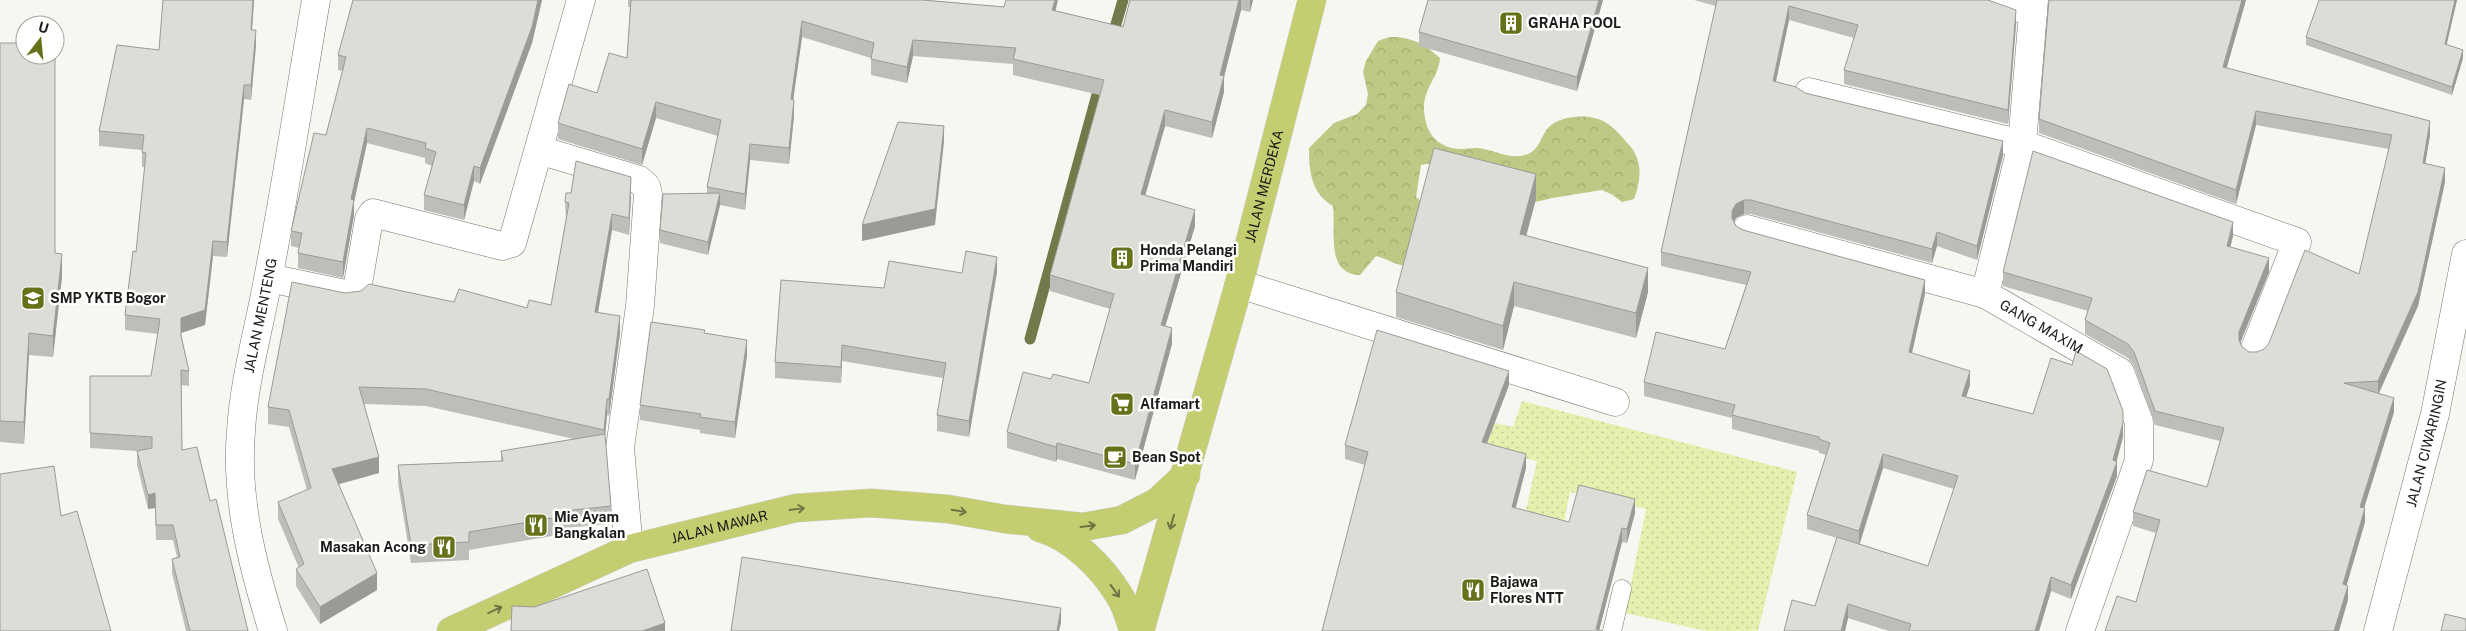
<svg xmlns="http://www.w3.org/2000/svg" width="2466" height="631" font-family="'Public Sans',sans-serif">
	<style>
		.grass { fill: url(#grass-dots) }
		.forest { fill: url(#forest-crowns) }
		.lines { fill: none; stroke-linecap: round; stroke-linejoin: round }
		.stream { stroke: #727a4b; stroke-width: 11 }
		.service-casing { stroke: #747570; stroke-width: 19 }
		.minor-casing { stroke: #747570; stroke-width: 29 }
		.primary-casing { stroke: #d1d1d1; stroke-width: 29 }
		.service { stroke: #fff; stroke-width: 18 }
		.minor { stroke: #fff; stroke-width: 28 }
		.primary { stroke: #c4cd70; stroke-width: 28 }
		.wall { fill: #bdbeb9; fill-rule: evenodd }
		.shaded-wall { fill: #9a9b96 }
		.building { fill: #dcddd7; stroke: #9a9b96 }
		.oneway { stroke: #707444 }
		.labels { text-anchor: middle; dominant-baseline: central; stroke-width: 5; stroke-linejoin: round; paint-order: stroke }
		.poi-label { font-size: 14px; font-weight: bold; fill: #1b1b19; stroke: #fffffe; text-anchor: start }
		.street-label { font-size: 14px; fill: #1b1b19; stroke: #fffffe }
	</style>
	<defs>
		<pattern id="grass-dots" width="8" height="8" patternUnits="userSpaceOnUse" patternTransform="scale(1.25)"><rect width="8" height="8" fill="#e4f0ae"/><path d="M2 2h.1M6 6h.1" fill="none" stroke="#c3cd95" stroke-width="1.8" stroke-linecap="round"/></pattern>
		<pattern id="forest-crowns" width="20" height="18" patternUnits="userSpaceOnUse" patternTransform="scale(1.25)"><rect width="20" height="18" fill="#bdc985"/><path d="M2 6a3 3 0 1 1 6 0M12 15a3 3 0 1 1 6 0" fill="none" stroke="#a2ac72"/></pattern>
	</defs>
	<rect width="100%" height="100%" fill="#f6f7f1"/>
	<path class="grass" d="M1522 401 1797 472 1758 631H1707L1625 613 1646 509 1570 492 1564 522 1526 510 1537 461 1453 442 1464 416 1513 427Z"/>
	<path class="forest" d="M1389 37C1410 36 1425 44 1440 58 1439 76 1424 88 1424 107 1424 131 1436 149 1462 149 1470 149 1476 147 1484 149 1497 152 1512 159 1525 155 1540 151 1539 138 1549 127 1560 115 1591 113 1605 122 1614 127 1623 138 1630 146 1643 161 1641 181 1634 199L1622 202 1613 195 1602 190 1552 198 1532 203 1432 163 1421 165 1416 197 1426 205 1408 267C1396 265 1388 259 1376 256L1360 275C1325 274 1336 231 1333 206 1311 193 1309 171 1309 148L1334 123 1357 114 1366 105 1368 94 1363 72 1366 61 1378 41Z"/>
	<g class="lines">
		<path class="stream" d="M1112 38 1123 0
			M1030 339 1101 80"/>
		<g class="service-casing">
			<path id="service" d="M1612 631 1622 589"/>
		</g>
		<g class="minor-casing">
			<g id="minor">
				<path d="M1990 0 2033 12"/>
				<path id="s1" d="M2034 0 2022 144 1985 294 2120 372 2139 422V460L2080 631"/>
				<path d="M1809 92 2022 144 2297 242 2254 351"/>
				<path d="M539 150 639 180 646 186 648 194 640 306 620 448 629 549"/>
				<path d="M1747 229 1985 294"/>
				<path d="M269 278 345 294H354L357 290 369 219 373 213 502 246 512 243 581 0"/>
				<path d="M1239 284 1615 402"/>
				<path id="s2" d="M273 631C253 567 235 499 241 431 244 380 259 329 268 279 286 186 300 93 316 0"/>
				<path id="s3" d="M2378 631 2435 414 2466 254"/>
			</g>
		</g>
		<g class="primary-casing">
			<g id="primary">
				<path d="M1040 528C1072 537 1102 567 1119 595 1126 605 1129 619 1134 631"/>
				<path id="s4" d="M451 631 629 549 796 508 871 503 948 509 1005 519 1083 527 1122 520 1157 502 1186 475"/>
				<path id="s5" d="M1140 631 1239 284 1312 0"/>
			</g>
		</g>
		<use href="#service" class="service"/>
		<use href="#minor" class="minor"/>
		<use href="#primary" class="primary"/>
	</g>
	<path class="wall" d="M163 0H254L252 30 256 45 251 100 244 99 227 257 213 256 205 325 181 333 189 371V386L181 385 182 450 210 501 248 631H186L172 573V559L177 557 173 540H156L155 508 148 509 137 465V451L90 448V376H151L158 334 125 330V315L136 252 145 167H142V150L99 146V131L159 50Z
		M353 0H542L532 43 480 184 474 181 464 220 424 210V195L432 166 425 163V158L367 143 354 202V215L343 278 298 268V253L299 248 291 246V231L326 135 343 71 338 70V55Z
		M628 0H925L1056 11 1123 27 1130 0H1253L1250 12 1241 10 1224 77V92L1212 138 1165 126 1145 196 1195 226 1165 326 1172 344 1135 480 1057 459 1056 462 1007 448V432L1051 379 1089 383 1110 309 1050 291V275L1100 95 1013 75V64L913 56 907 83 871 75V58L802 37 793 100 794 116 789 164 750 160 745 210 720 205 708 255 660 243V230L707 193V187L718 136 656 118 642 165 558 139V123L597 93 627 58 630 7H628Z
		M1603 0 1577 91 1419 46V32Z
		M1694 0H1988L2016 24 2008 124 1844 84V70L1854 38 1789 20 1776 81 1805 93 2003 155 1977 260 1937 246 1932 263 1751 214H1744L1736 218 1734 222 1736 226 1743 230 1925 294 1912 353 1970 385 1966 397 2123 437 2116 461 2117 476 2071 599 2051 591 2039 631H1889L1848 618 1845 631H1784L1815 606 1837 538 1807 529V515L1826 455 1819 453V451L1732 429V418L1644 396V382L1725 349 1746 285 1661 266V252L1716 6ZM1883 468 1954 489 1928 566 1860 544Z
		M2049 0H2246L2226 68 2430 135 2425 164 2445 182 2418 306 2379 393 2394 412 2364 508 2365 522 2346 585 2348 600 2136 602 2156 533 2133 526V512L2207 487 2220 441 2155 425 2134 366 2128 358 2085 334V320L2088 311 2003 286V272L2233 236 2230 247 2269 272 2240 343 2242 347 2249 352H2257L2264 349 2359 274 2389 149 2256 125 2236 204 2039 133V119Z
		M2457 0 2446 44 2463 58 2452 95 2306 45V37Z
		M0 43 55 253 62 276 53 357 29 355 24 444 0 442Z
		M631 194 629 235 612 230 598 313 620 333 609 416 607 415 605 438 611 506V524L564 528V534L469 550V560L411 563 398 483V465L501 461V451L574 439 426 406 364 404 379 473 339 484 377 590 320 624 296 586V569L299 568 278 519V502L307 490 289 427 268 424V407L345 293 527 308 551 305 566 219 565 202Z
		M1536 199 1526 236 1648 292 1636 338 1514 306 1503 350 1396 317V292Z
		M997 272 969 437 937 431V415L943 378 842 361 841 383 775 378V362L884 288 962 273Z
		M705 333 747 356 735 438 700 433V430L640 420V405Z
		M1509 385 1487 443 1526 468 1516 508 1569 522 1635 513 1627 543 1622 542 1599 630 1322 631 1365 465 1345 459V445Z"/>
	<path class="shaded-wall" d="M253 0H254L251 45V30Z
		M538 0H542L532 43 480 184V168Z
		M1055 0H1058L1052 26V10Z
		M1239 0H1241V10L1224 77V92L1212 138V122L1220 75Z
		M1250 0H1253L1250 12Z
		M1599 0H1603L1577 91V77Z
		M2242 0H2246L2223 81V67Z
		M2455 0H2457L2445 52V44Z
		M1789 6V20L1773 95V81Z
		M2016 10V24L2008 124V110Z
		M802 21V37L791 115V99Z
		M256 30V45L251 100V85Z
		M913 40V56L907 83V67Z
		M2463 50V58L2452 95V87Z
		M244 85V99L227 257V242Z
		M794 100V116L789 164V148Z
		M656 102V118L642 165V149Z
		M1165 110V126L1141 210V194Z
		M2256 111V125L2236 204V190Z
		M2430 121V135L2423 177V163Z
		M944 126V142L935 225 862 241V225Z
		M367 128V143L354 202V215L343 278V262L351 199Z
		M2003 141V155L1977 260V246Z
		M750 144V160L745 210V194Z
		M474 166V181L464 220V205Z
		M2445 168V182L2418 306 2378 395V381Z
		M1536 174V199L1520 259V234Z
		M631 177V194L629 235V218Z
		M720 193V205L708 255V242Z
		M1744 200V214L1736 218 1732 225V211L1736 204Z
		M1195 210V226L1161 341V325Z
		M612 214V230L595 329V312Z
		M2233 222V236L2227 260V246Z
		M1937 232V246L1932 263V249Z
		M213 241V256L205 325 181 333V318Z
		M62 254V276L53 357V336Z
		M997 257V272L969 437V421Z
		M2269 258V272L2239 346V332Z
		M1648 268V292L1636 338V313Z
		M1925 280V294L1909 366V352Z
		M1514 282V306L1503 350V326Z
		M620 316V333L609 416V399Z
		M1172 328V344L1135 480V464Z
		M29 333V355L24 444V422Z
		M747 340V356L735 438V422Z
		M842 345V361L841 383V367Z
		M1509 371V385L1482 456V442Z
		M1970 371V385L1962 410V396Z
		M2394 398V412L2360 521V507Z
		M607 399V415L604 446V430Z
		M2123 423V437L2114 471 2117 462V476L2071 599V585L2113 460Z
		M1057 443V459L1056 462V447Z
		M1526 454V468L1512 521V507Z
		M1883 454V468L1859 545V531Z
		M379 457V473L332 486V469Z
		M155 493V508L148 509V495Z
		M1635 499V513L1627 543V529Z
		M2365 508V522L2343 598V584Z
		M1622 528V542L1599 631 1596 629Z
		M377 573V590L320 624V607Z
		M2051 577V591L2039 631H2035Z
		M2348 586V600L2339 631H2334Z
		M1848 604V618L1845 631H1841Z
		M1061 608V623L1059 631H1057Z
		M665 623V631H642Z"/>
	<path class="building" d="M163 0H253L251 30H256L251 85H244L227 242 213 241 205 310 181 318V336L189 371 181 370 182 450 197 447 210 501 216 499 248 631H190L172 559 180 557 173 525H156L155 493 148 495 137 451 152 448V437L90 433V376H151L160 319 125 315 133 251 136 252 146 153 142 152 144 135 99 131 117 45 159 50Z
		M353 0H538L532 27 480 168 474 166 464 205 424 195 436 152 425 148 426 143 367 128 351 199 354 200 343 262 298 253 302 233 291 231 314 133 326 135 346 57 338 55Z
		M631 0H922L1004 7 1006 0H1055L1052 10 1123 27 1130 0H1239L1220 75 1224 76 1212 122 1165 110 1141 194 1195 210 1161 325 1172 328 1135 464 1057 443 1056 447 1007 432 1023 372 1051 379 1053 374 1089 383 1114 294 1050 275 1104 80 1013 59 1016 48 913 40 907 67 871 59 874 43 802 21 791 99 794 100 789 148 750 144 745 194 707 187 721 120 656 102 642 149 558 123 569 84 597 93 609 53 627 58Z
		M1428 0H1599L1577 77 1419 32Z
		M1717 0H1988L2016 10 2008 110 1844 70 1858 25 1789 6 1773 81 1796 87 1805 93 2003 141 1977 246 1937 232 1932 249 1751 200H1744L1736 204 1732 211V218L1736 226 1743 230 1925 280 1909 352 1970 371 1962 396 2033 414 2051 358 2072 365 2076 351 2107 369 2123 411V423L2113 460 2117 462 2071 585 2051 577 2035 631H1909L1911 624 1848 604 1841 631H1784L1792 600 1815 606 1837 537 1928 566 1958 476 1883 454 1859 531 1807 515 1830 443 1819 439V437L1732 415 1735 405 1644 382 1656 332 1725 349 1751 272 1661 252Z
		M2049 0H2242L2223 67 2430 121 2423 163 2445 168 2418 292 2378 381 2344 383 2394 398 2360 507 2365 508 2343 584 2348 586 2334 631H2105L2117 596 2136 602 2160 520 2133 512 2147 470 2207 487 2224 428 2155 411 2134 352 2128 344 2085 320 2092 298 2003 272 2033 151 2233 222 2227 246 2269 258 2239 332V340L2242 347 2249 352H2257L2264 349 2269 343 2305 250 2359 274 2392 135 2256 111 2236 190 2039 119Z
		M2319 0H2455L2445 44 2463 50 2452 87 2306 37Z
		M0 43H25V55H55V43V253L62 254 53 336 29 333 24 422 0 421Z
		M898 122 944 126 935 209 862 225Z
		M1434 148 1536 174 1520 234 1648 268 1636 313 1514 282 1503 326 1396 292Z
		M576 161 631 177 629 218 612 214 595 312 620 316 609 399H607L604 430 426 389 359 387 379 457 332 469 377 573 320 607 296 569 304 564 278 502 311 488 289 410 268 407 292 282 345 293 361 291 369 284 454 302 459 289 527 308 529 300 551 305 569 203 565 202 566 193H571Z
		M720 193 708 242 660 230 663 194Z
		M966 251 997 257 969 421 937 415 946 363 842 345 841 367 775 362 781 280 884 288 889 261 962 273Z
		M651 322 705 330 704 333 747 340 735 422 700 417 701 414 640 405Z
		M1377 330 1509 371 1482 442 1526 454 1512 507 1569 522 1579 485 1635 499 1627 529 1622 528 1596 629 1602 631H1322L1368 452 1345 445Z
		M605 434 611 506 563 511 564 516 469 532V542L411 545 398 465 503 461 501 451Z
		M54 466 61 516 77 511 111 631H0V474Z
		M742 557 1061 608 1057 631H731Z
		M647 569 665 623 642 631H511L512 606 534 607Z
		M2445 614 2466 619V631H2441Z"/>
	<defs><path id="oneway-shaft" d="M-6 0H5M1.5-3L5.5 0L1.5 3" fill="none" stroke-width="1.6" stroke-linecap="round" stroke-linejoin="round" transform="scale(1.25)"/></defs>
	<g class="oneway">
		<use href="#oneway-shaft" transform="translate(797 509) rotate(-8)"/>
		<use href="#oneway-shaft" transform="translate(959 511) rotate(10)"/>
		<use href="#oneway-shaft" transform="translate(1172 522) rotate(106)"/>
		<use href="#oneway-shaft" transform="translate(1088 526) rotate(-7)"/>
		<use href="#oneway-shaft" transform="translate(1115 591) rotate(54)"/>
		<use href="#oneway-shaft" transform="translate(495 610) rotate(-25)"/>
	</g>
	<defs>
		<g id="building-square" transform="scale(1.25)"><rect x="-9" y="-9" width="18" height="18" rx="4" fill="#66711a" stroke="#fffffe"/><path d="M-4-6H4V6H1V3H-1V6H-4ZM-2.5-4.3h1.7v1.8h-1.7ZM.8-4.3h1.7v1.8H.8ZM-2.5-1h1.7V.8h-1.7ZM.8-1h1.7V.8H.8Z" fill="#fff"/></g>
		<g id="school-square" transform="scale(1.25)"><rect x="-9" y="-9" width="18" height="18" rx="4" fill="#66711a" stroke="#fffffe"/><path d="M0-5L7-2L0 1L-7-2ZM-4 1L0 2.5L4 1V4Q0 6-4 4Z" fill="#fff"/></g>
		<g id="supermarket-square" transform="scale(1.25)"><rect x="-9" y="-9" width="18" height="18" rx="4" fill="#66711a" stroke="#fffffe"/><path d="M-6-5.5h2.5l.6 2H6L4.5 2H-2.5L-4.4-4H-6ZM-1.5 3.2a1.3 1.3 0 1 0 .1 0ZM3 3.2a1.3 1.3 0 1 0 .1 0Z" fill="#fff"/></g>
		<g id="cafe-square" transform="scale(1.25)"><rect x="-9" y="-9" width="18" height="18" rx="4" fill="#66711a" stroke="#fffffe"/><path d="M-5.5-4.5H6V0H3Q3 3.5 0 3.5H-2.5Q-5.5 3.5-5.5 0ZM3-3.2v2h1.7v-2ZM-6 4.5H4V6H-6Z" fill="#fff"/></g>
		<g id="restaurant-square" transform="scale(1.25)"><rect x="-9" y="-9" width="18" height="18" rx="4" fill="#66711a" stroke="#fffffe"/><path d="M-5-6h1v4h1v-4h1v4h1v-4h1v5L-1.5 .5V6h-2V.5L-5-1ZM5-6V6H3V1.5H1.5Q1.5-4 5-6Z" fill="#fff"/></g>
	</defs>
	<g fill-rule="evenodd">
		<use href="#building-square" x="1511" y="23"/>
		<use href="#building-square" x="1122" y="258"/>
		<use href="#school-square" x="33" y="298"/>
		<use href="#supermarket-square" x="1122" y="404"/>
		<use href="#cafe-square" x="1115" y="457"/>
		<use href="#restaurant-square" x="536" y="525"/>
		<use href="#restaurant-square" x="444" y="547"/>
		<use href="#restaurant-square" x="1473" y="590"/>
	</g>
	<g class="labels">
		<g class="poi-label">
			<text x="1528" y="23">GRAHA POOL</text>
			<text x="1140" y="250">Honda Pelangi<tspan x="1140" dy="16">Prima Mandiri</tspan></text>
			<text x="50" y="298">SMP YKTB Bogor</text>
			<text x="1140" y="404">Alfamart</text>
			<text x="1132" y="457">Bean Spot</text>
			<text x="554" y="517">Mie Ayam<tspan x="554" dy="16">Bangkalan</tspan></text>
			<text x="426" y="547" text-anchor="end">Masakan Acong</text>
			<text x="1490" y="582">Bajawa<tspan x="1490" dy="16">Flores NTT</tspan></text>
		</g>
		<g class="street-label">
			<text stroke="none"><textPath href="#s5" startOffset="462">JALAN MERDEKA</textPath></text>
			<text stroke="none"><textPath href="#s2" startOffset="321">JALAN MENTENG</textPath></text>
			<text stroke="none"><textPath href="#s1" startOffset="364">GANG MAXIM</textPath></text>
			<text stroke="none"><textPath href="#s3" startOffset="194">JALAN CIWARINGIN</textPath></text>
			<text stroke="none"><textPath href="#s4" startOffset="289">JALAN MAWAR</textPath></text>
		</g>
	</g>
	<g transform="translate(40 40) rotate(16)"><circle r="24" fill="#fffffe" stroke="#a4a4a2"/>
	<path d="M0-4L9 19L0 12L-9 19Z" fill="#66711a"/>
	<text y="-8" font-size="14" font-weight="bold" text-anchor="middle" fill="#1b1b19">U</text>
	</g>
</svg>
